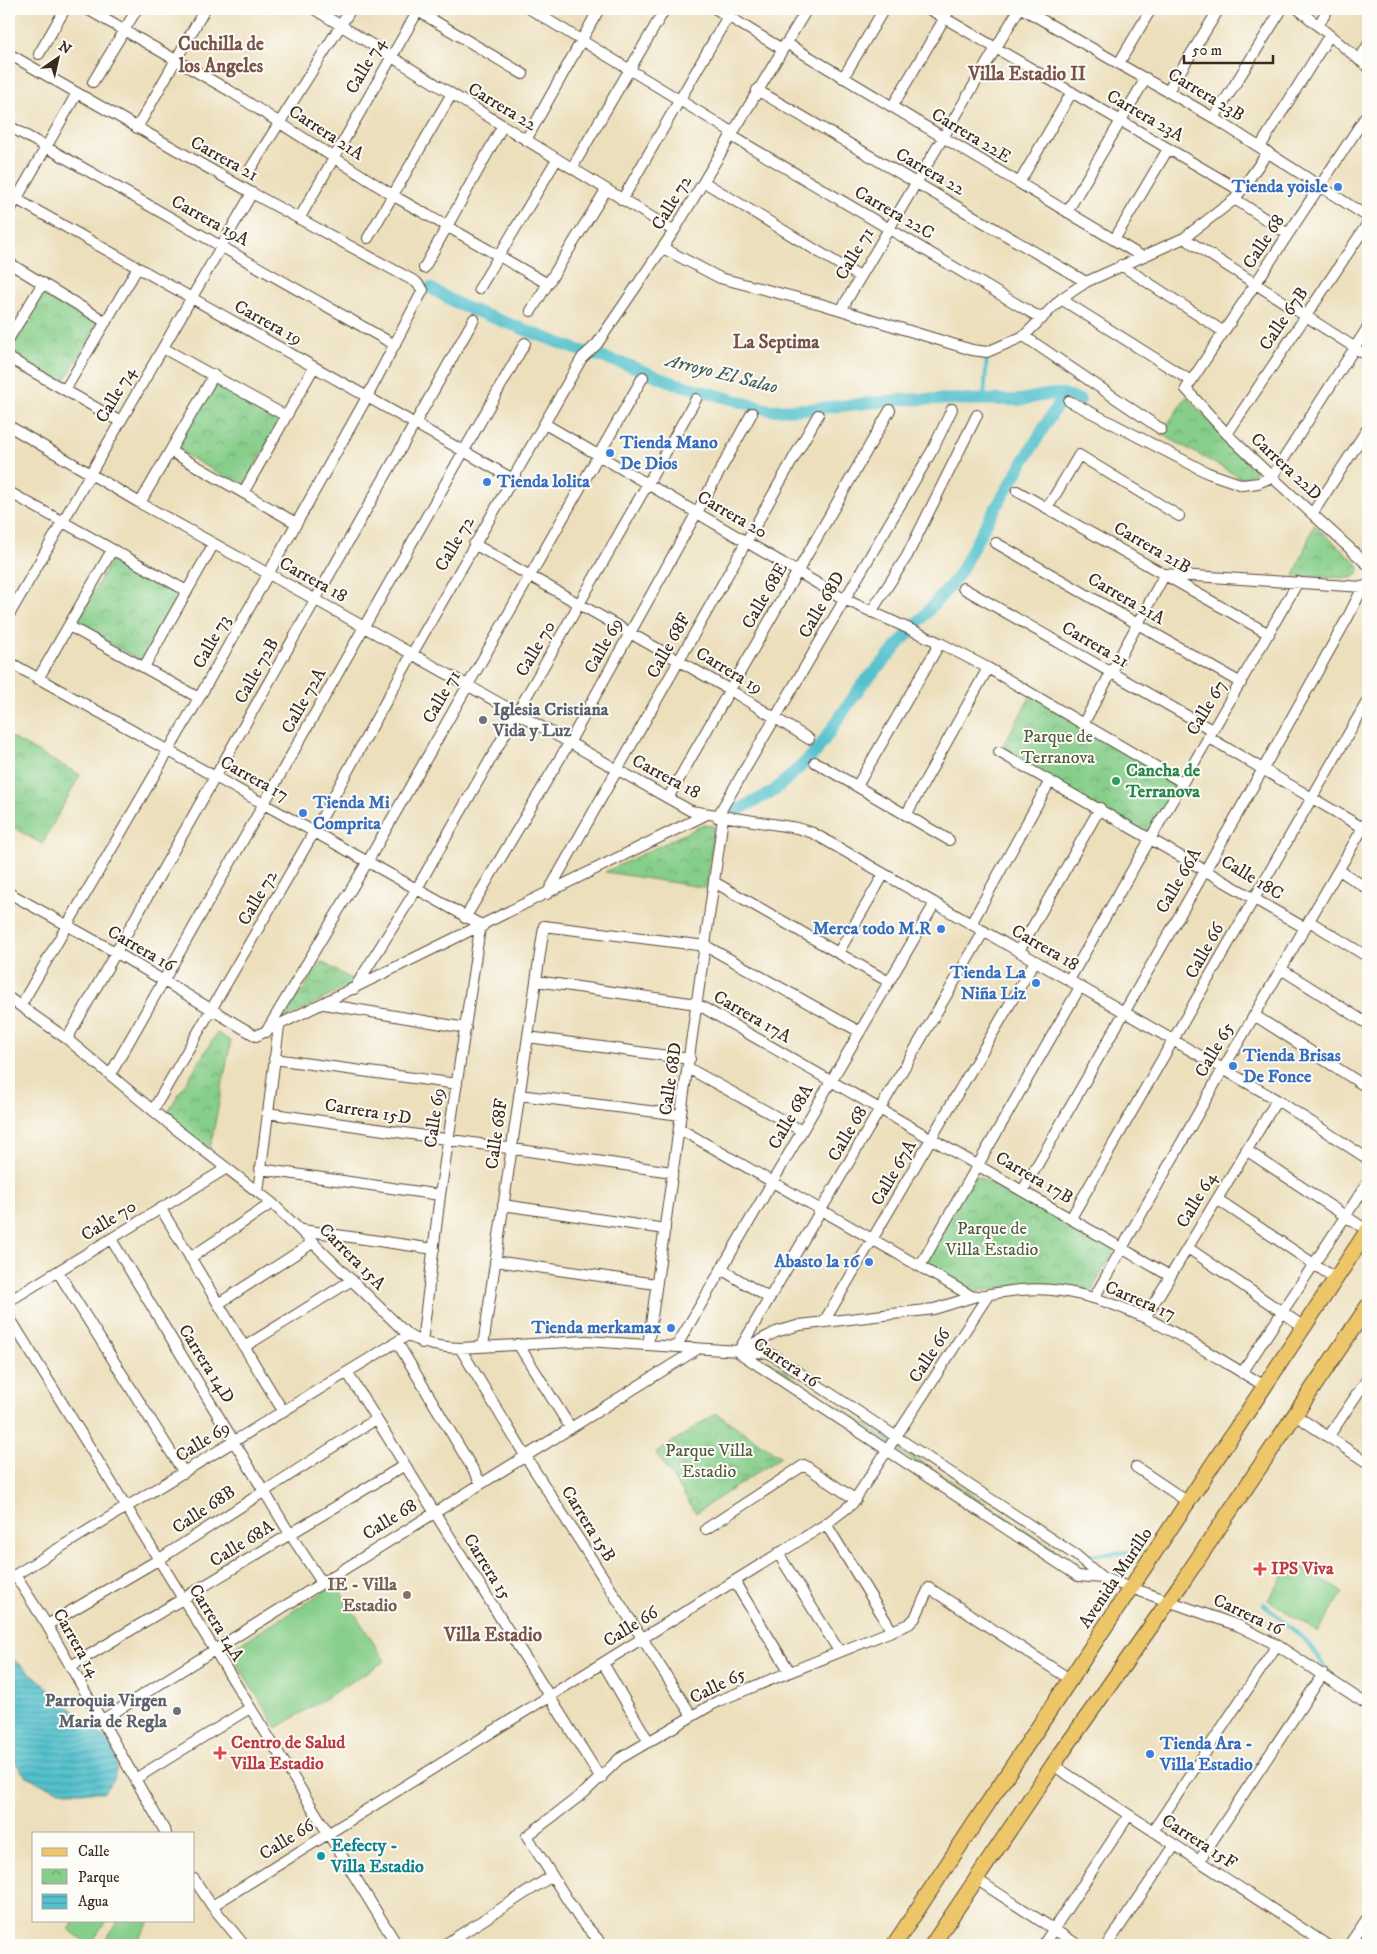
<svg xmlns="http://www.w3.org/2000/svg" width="1377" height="1954" font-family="'IM FELL DW Pica',serif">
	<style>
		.grass { fill: #86ce89; stroke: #607c54 }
		.park { fill: url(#park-crowns); stroke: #607c54 }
		.water { fill: url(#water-rules); stroke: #487676 }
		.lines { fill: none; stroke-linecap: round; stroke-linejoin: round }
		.stream { stroke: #54c1cd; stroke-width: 4 }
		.canal { stroke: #54c1cd; stroke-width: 12 }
		.street-casing { stroke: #564536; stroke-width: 12 }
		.primary-casing { stroke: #564536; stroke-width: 17 }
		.street { stroke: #fff; stroke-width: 10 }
		.primary { stroke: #ecc669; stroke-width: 15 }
		.shop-dot { fill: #3f7fe0; stroke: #fdfcf7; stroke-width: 2 }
		.worship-dot { fill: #6b7280; stroke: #fdfcf7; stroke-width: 2 }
		.leisure-dot { fill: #2e9e5b; stroke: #fdfcf7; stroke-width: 2 }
		.health-dot { fill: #e0444e; stroke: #fdfcf7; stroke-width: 2 }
		.education-dot { fill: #8d6e63; stroke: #fdfcf7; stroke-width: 2 }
		.culture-dot { fill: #0f9aa8; stroke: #fdfcf7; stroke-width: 2 }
		.labels { text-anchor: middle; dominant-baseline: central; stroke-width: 4; stroke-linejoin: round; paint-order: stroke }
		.street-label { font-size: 18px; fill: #3b2a1e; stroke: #fdfcf7 }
		.shop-label { font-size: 18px; font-weight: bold; fill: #366cbe; stroke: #fdfcf7; text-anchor: end }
		.worship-label { font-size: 18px; font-weight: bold; fill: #5b616d; stroke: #fdfcf7; text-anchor: start }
		.park-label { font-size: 18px; fill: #525b3e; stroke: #fdfcf7 }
		.leisure-label { font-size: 18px; font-weight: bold; fill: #27864d; stroke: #fdfcf7; text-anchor: start }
		.health-label { font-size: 18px; font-weight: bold; fill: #be3a42; stroke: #fdfcf7; text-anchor: start }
		.education-label { font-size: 18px; font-weight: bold; fill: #785e54; stroke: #fdfcf7; text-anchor: end }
		.culture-label { font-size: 18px; font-weight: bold; fill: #0d838f; stroke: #fdfcf7; text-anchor: start }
		.neighbourhood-label { font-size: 19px; font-weight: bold; fill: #795249; stroke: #fdfcf7 }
		.water-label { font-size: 19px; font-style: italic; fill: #445f5b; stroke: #fdfcf7 }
	</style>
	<defs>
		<pattern id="park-crowns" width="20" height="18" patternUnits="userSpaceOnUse" patternTransform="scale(1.25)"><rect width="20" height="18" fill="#86ce89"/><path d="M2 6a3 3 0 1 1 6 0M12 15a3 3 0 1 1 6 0" fill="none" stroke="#6fa76f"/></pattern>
		<pattern id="water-rules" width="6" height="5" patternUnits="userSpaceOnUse" patternTransform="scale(1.25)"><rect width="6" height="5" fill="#54c1cd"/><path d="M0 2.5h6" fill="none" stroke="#479da6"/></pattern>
	</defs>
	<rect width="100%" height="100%" fill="#fdfcf7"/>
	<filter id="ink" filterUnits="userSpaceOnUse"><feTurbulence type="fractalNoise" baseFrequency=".02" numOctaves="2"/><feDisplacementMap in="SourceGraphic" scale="10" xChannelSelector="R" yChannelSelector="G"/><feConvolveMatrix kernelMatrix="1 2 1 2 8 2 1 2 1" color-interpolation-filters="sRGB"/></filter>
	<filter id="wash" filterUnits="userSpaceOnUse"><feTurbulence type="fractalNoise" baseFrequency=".0096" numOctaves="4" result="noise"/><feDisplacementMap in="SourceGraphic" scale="20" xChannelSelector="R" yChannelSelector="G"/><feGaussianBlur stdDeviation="1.12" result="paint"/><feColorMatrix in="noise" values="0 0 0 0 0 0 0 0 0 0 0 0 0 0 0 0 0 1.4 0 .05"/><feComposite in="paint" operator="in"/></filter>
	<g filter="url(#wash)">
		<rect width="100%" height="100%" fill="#ecdfbc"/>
		<path class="grass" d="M766 1359 1065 1556 1063 1558 763 1363Z
			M1293 1561 1343 1593 1318 1632 1268 1600Z
			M336 1584 385 1661 277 1728 229 1651Z
			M75 1920H107L90 1945 69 1930Z
			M119 1920H145L149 1923 134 1945H102Z"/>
		<path class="park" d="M46 290 100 320 63 384 9 354Z
			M214 379 282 418 243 487 175 449Z
			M1186 397 1257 471 1243 479 1161 434Z
			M1314 525 1356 562 1359 568 1358 574 1352 578 1294 576Z
			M114 555 182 593 143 662 75 624Z
			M1032 694 1182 782 1151 838 999 752Z
			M10 737 80 775 42 844 9 825Z
			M703 825 714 826 707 888 605 872Z
			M322 962 356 982 281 1021Z
			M217 1033 231 1041 210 1149 165 1116Z
			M973 1174 1115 1249 1091 1292 1060 1285H1021L974 1292 924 1263Z
			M716 1413 781 1457 696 1513 656 1453Z"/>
		<path class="water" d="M9 1656 37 1678 110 1743C121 1766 119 1772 104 1792H74L55 1789 41 1784 24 1774 9 1754Z"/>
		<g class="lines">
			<path class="stream" d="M984 399 987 354
				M1080 1556 1140 1551
				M1264 1604 1309 1644 1333 1678"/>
			<path class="canal" d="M430 288 462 306 578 350 628 365 674 383 770 410 811 409 907 399 1020 400 1052 394H1064L1080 400
				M723 818 774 791 816 752 863 683 879 667 956 579 986 524 1064 394"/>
		</g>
	</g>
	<g filter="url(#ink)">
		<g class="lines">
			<g class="street-casing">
				<path id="street" d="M87 9 230 91 394 196 548 284
					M314 9 674 231
					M530 9 732 132
					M716 9 782 49
					M929 9 1241 191
					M1023 9 1214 118 1368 217
					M1298 9 1368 67
					M418 11 523 74
					M1318 26 1328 9
					M786 43 1141 256
					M9 54 252 193 416 282 423 290 367 397 199 698 21 1005
					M39 54 65 9
					M1359 60 1368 45
					M1119 63 1151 9
					M843 78 884 9
					M93 82 137 9
					M757 90 1086 282
					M1168 91 1219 9
					M892 107 950 9
					M1368 113 1186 389 1227 434 1272 477 1368 565
					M1214 118 1282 9
					M9 126 395 345
					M137 128 205 9
					M730 135 1042 319
					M526 140 599 9
					M1260 147 1329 36
					M572 168 665 9
					M249 171 351 9
					M704 182 860 277
					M1019 183 1072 92
					M9 195 513 479
					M1235 199 1288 234
					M622 200 732 9
					M9 212 77 93
					M1067 212 1146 78
					M299 219 419 9
					M368 238 451 95
					M1184 238 1368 356
					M1114 240 1168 149
					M663 248 720 278 821 304 972 350 987 352 1024 336 1061 299 1086 282 1184 238 1235 199 1268 152
					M9 263 106 322
					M1121 265 1224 332
					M424 268 502 127
					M479 289 557 159
					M1061 299 1191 381
					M841 310 1019 9
					M531 311 606 190
					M1024 336 1161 429
					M9 338 43 283
					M163 348 286 416
					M9 358 119 421
					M65 390 137 269
					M1069 401 1208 473 1243 485 1258 483 1272 477 1368 327
					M545 424 844 599 940 643 988 668 1182 782
					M9 426 140 503 316 600 691 811 797 828 813 833 1277 1100 1368 1159
					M1227 434 1368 223
					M170 451 296 523
					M1017 491 1269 634
					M9 492 187 591
					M243 493 314 367
					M140 503 214 375
					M1048 507 1079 455 1179 516
					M1312 514 1368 428
					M996 543 1241 683
					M474 544 730 690 809 739
					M963 588 1212 730
					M871 612 907 556 977 415
					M9 615 252 193
					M69 626 199 698
					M9 662 483 926
					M144 667 213 545
					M38 679 112 550
					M1083 724 1165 574 1363 587 1367 585
					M1208 737 1363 828
					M999 752 1305 928
					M815 762 949 840
					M857 786 940 643
					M668 798 890 410
					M906 815 988 668
					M717 817 933 449 952 409
					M1339 870 1368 889
					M714 882 889 982
					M9 893 117 953 256 1036 705 815
					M547 894 818 415
					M465 918 569 743 752 413
					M1309 921 1368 957
					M971 924 1050 781
					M1019 951 1100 808
					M838 953 884 874
					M1281 969 1368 1024
					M1069 980 1298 582
					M536 981 697 1004 1170 1276
					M354 989 416 890 696 399
					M9 998 67 1039 168 1123 272 1203 408 1335C424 1345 441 1347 460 1348L586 1341 769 1353 1077 1556 1103 1578
					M324 1004 466 1028
					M1254 1015 1368 1088
					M266 1032 368 861 643 377
					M528 1037 690 1059
					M67 1039 474 319
					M274 1059 457 1084
					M688 1068 802 1131
					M110 1075 525 343
					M519 1095 681 1115
					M153 1110 314 832 412 654 582 358 597 344 674 231 807 9
					M267 1113 672 1172
					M680 1129 973 1297C1002 1292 1032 1286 1061 1291 1136 1302 1201 1349 1265 1386
					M1246 1150 1368 1231
					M260 1169 440 1195
					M1023 1190 1263 769 1348 617 1363 587
					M258 1192 279 1026
					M1217 1199 1336 1279
					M503 1205 665 1229
					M161 1209 283 1411
					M1071 1218 1368 700
					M302 1230 434 1249
					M111 1239 290 1534 321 1581
					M1188 1248 1304 1327
					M190 1258 272 1203
					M495 1261 656 1284
					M920 1266 1080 987
					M721 1269 769 1298
					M58 1272 184 1473
					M1094 1298 1223 1069 1368 819
					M9 1301 227 1168
					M218 1304 314 1242
					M9 1317 397 1945
					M1145 1318 1277 1100
					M825 1320 1035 961
					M397 1342 481 1483
					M422 1343 440 1195 480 928
					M518 1344 570 1427
					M648 1345 723 818
					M483 1346 544 926 706 946 860 1032
					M244 1347 352 1280
					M676 1347 935 903
					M460 1348 526 1457 692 1716
					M743 1349 776 1332 800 1325 934 1309 973 1297
					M738 1352 1078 1576 1103 1578 1239 1626 1277 1645 1368 1705
					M738 1352 984 931
					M347 1372 601 1779
					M1242 1373 1368 1182
					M1295 1415 1368 1463
					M1329 1436 1368 1378
					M1136 1467 1188 1502
					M826 1524 892 1631
					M706 1529 804 1465 856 1500
					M778 1553 839 1651
					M734 1581 790 1672
					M47 1625 158 1560 376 1419
					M603 1663 649 1742
					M71 1666 405 1465
					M102 1720 696 1350
					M1053 1765 1327 1945
					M135 1779 250 1708
					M1153 1831 1277 1645
					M166 1833 47 1625 15 1575 408 1335
					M1199 1861 1323 1674
					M194 1879 212 1906 244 1945
					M976 1879 1078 1945
					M212 1906 826 1524 852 1504 989 1294
					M444 1945 552 1876
					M603 1945 579 1918 527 1836 585 1792 619 1759 718 1701 909 1624 915 1618 929 1588 1071 1680
					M1043 1945 1129 1815
					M1107 1945 1175 1845
					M1349 1945 1368 1917"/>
			</g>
			<g class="primary-casing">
				<path id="primary" d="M894 1945 1368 1230
					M932 1945 1053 1765 1183 1581 1368 1306"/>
			</g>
			<use href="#street" class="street"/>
			<use href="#primary" class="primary"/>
		</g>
	</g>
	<g class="shop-dot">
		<circle cx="1338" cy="187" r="5"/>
		<circle cx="610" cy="453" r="5"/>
		<circle cx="487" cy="482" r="5"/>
		<circle cx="303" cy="813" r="5"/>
		<circle cx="941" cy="929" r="5"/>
		<circle cx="1036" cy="983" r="5"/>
		<circle cx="1233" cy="1066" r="5"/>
		<circle cx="869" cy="1262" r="5"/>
		<circle cx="671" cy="1328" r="5"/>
		<circle cx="1150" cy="1754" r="5"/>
	</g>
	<g class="worship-dot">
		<circle cx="483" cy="720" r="5"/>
		<circle cx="177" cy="1711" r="5"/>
	</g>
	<circle class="leisure-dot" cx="1116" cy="781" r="5"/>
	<g class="health-dot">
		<path d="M1257.5 1561.5h5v5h5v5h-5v5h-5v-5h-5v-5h5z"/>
		<path d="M217.5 1745.5h5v5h5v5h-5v5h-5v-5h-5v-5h5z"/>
	</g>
	<circle class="education-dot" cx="407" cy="1595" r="5"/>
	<circle class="culture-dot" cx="321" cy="1856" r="5"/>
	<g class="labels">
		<g class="street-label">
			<text transform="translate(366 66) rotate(-60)">Calle 74</text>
			<text transform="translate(1206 95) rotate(31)">Carrera 23B</text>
			<text transform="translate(502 107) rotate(31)">Carrera 22</text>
			<text transform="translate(1145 116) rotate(30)">Carrera 23A</text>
			<text transform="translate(326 133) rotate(33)">Carrera 21A</text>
			<text transform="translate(971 136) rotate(31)">Carrera 22E</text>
			<text transform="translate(224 159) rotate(29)">Carrera 21</text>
			<text transform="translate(930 172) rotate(30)">Carrera 22</text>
			<text transform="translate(672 203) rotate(-59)">Calle 72</text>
			<text transform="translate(894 213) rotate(30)">Carrera 22C</text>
			<text transform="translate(210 221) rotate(29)">Carrera 19A</text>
			<text transform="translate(1264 242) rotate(-57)">Calle 68</text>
			<text transform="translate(855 254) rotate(-59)">Calle 71</text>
			<text transform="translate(1284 319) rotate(-56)">Calle 67B</text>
			<text transform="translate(268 323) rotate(29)">Carrera 19</text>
			<text transform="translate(116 395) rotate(-60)">Calle 74</text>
			<text transform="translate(1286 467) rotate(43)">Carrera 22D</text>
			<text transform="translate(732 515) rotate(30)">Carrera 20</text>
			<text transform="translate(455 544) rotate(-60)">Calle 72</text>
			<text transform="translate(1152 548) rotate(30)">Carrera 21B</text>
			<text transform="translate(313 580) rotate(29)">Carrera 18</text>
			<text transform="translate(765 596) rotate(-60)">Calle 68E</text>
			<text transform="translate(1126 599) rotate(30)">Carrera 21A</text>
			<text transform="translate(822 605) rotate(-60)">Calle 68D</text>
			<text transform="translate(212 642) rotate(-61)">Calle 73</text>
			<text transform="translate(1095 645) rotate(30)">Carrera 21</text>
			<text transform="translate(604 646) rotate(-61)">Calle 69</text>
			<text transform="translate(669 646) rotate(-61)">Calle 68F</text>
			<text transform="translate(536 649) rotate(-60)">Calle 70</text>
			<text transform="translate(257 671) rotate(-61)">Calle 72B</text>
			<text transform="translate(729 671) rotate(31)">Carrera 19</text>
			<text transform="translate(442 697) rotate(-60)">Calle 71</text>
			<text transform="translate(304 701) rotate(-61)">Calle 72A</text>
			<text transform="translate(1207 708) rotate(-59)">Calle 67</text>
			<text transform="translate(666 777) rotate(28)">Carrera 18</text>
			<text transform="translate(254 779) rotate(29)">Carrera 17</text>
			<text transform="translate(1252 878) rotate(31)">Calle 18C</text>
			<text transform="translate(1179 881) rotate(-60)">Calle 66A</text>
			<text transform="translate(258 898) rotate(-60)">Calle 72</text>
			<text transform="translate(1045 948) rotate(30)">Carrera 18</text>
			<text transform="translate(141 949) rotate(30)">Carrera 16</text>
			<text transform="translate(1205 951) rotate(-61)">Calle 66</text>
			<text transform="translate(752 1017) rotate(30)">Carrera 17A</text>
			<text transform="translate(1215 1050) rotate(-60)">Calle 65</text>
			<text transform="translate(671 1079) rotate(-82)">Calle 68D</text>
			<text transform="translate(368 1112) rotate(9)">Carrera 15D</text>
			<text transform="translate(791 1117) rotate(-60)">Calle 68A</text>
			<text transform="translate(435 1118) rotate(-82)">Calle 69</text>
			<text transform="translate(497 1134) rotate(-82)">Calle 68F</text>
			<text transform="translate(848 1134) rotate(-60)">Calle 68</text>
			<text transform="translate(894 1173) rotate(-60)">Calle 67A</text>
			<text transform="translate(1034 1178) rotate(30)">Carrera 17B</text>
			<text transform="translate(1197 1200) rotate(-59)">Calle 64</text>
			<text transform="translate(109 1221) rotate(-32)">Calle 70</text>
			<text transform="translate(352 1257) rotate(45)">Carrera 15A</text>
			<text transform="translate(1140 1301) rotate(23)">Carrera 17</text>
			<text transform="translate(930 1356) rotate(-57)">Calle 66</text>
			<text transform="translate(786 1363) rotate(34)">Carrera 16</text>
			<text transform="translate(206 1364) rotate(58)">Carrera 14D</text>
			<text transform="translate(203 1442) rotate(-32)">Calle 69</text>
			<text transform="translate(204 1510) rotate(-34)">Calle 68B</text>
			<text transform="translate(390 1520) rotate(-32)">Calle 68</text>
			<text transform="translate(588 1524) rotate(58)">Carrera 15B</text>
			<text transform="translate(242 1544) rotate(-32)">Calle 68A</text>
			<text transform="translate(487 1567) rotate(58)">Carrera 15</text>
			<text transform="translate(1116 1578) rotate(-56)">Avenida Murillo</text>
			<text transform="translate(1248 1615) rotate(25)">Carrera 16</text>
			<text transform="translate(216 1623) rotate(58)">Carrera 14A</text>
			<text transform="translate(631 1627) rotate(-32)">Calle 66</text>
			<text transform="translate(76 1643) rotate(60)">Carrera 14</text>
			<text transform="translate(718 1686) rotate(-26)">Calle 65</text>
			<text transform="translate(287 1840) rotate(-32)">Calle 66</text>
			<text transform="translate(1199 1842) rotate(33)">Carrera 15F</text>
		</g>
		<g class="shop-label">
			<text x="1328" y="187">Tienda yoisle</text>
			<text x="620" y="443" text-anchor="start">Tienda Mano<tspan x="620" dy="21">De Dios</tspan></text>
			<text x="497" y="482" text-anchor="start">Tienda lolita</text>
			<text x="313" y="803" text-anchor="start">Tienda Mi<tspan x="313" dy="21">Comprita</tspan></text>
			<text x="931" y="929">Merca todo M.R</text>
			<text x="1026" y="973">Tienda La<tspan x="1026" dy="21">Niña Liz</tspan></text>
			<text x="1243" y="1056" text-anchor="start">Tienda Brisas<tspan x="1243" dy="21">De Fonce</tspan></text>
			<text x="859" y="1262">Abasto la 16</text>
			<text x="661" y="1328">Tienda merkamax</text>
			<text x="1160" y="1744" text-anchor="start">Tienda Ara -<tspan x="1160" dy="21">Villa Estadio</tspan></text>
		</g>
		<g class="worship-label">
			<text x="493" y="710">Iglesia Cristiana<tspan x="493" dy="21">Vida y Luz</tspan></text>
			<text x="167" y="1701" text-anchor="end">Parroquia Virgen<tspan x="167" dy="21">Maria de Regla</tspan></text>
		</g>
		<g class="park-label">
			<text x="1058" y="737">Parque de<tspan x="1058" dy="21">Terranova</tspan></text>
			<text x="992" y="1229">Parque de<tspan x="992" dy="21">Villa Estadio</tspan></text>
			<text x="709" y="1451">Parque Villa<tspan x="709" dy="21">Estadio</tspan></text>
		</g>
		<g class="leisure-label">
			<text x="1126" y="771">Cancha de<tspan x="1126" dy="21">Terranova</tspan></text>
		</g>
		<g class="health-label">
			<text x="1271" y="1569">IPS Viva</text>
			<text x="231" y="1743">Centro de Salud<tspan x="231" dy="21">Villa Estadio</tspan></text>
		</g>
		<g class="education-label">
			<text x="397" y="1585">IE - Villa<tspan x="397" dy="21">Estadio</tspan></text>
		</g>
		<g class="culture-label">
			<text x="331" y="1846">Eefecty -<tspan x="331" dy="21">Villa Estadio</tspan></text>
		</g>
		<g class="neighbourhood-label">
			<text x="221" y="44">Cuchilla de<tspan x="221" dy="22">los Angeles</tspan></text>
			<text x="1027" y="74">Villa Estadio II</text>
			<text x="776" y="342">La Septima</text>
			<text x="493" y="1635">Villa Estadio</text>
		</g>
		<g class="water-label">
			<text transform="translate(722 374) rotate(14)">Arroyo El Salao</text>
		</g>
	</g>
	<rect width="1377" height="1954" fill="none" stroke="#fdfcf7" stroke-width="30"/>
	<rect x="32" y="1832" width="162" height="90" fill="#fdfcf7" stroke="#afa8a0"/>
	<rect x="42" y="1848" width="25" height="8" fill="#ecc669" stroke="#afa8a0"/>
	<text x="78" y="1856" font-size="15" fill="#3b2a1e">Calle</text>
	<rect x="42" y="1869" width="25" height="15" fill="url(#park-crowns)" stroke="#afa8a0"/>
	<text x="78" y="1882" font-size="15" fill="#3b2a1e">Parque</text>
	<rect x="42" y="1894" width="25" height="15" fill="url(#water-rules)" stroke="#afa8a0"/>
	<text x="78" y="1906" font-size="15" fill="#3b2a1e">Agua</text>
	<g transform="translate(58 58) rotate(34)" stroke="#fdfcf7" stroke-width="4" paint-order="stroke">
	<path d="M0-4L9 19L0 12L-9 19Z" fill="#3b2a1e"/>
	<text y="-8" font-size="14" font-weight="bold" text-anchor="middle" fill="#3b2a1e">N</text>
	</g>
	<path d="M1184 55v8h89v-8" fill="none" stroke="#3b2a1e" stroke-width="2.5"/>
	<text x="1192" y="55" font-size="15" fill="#3b2a1e" stroke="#fdfcf7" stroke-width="4" paint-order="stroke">50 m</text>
</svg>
